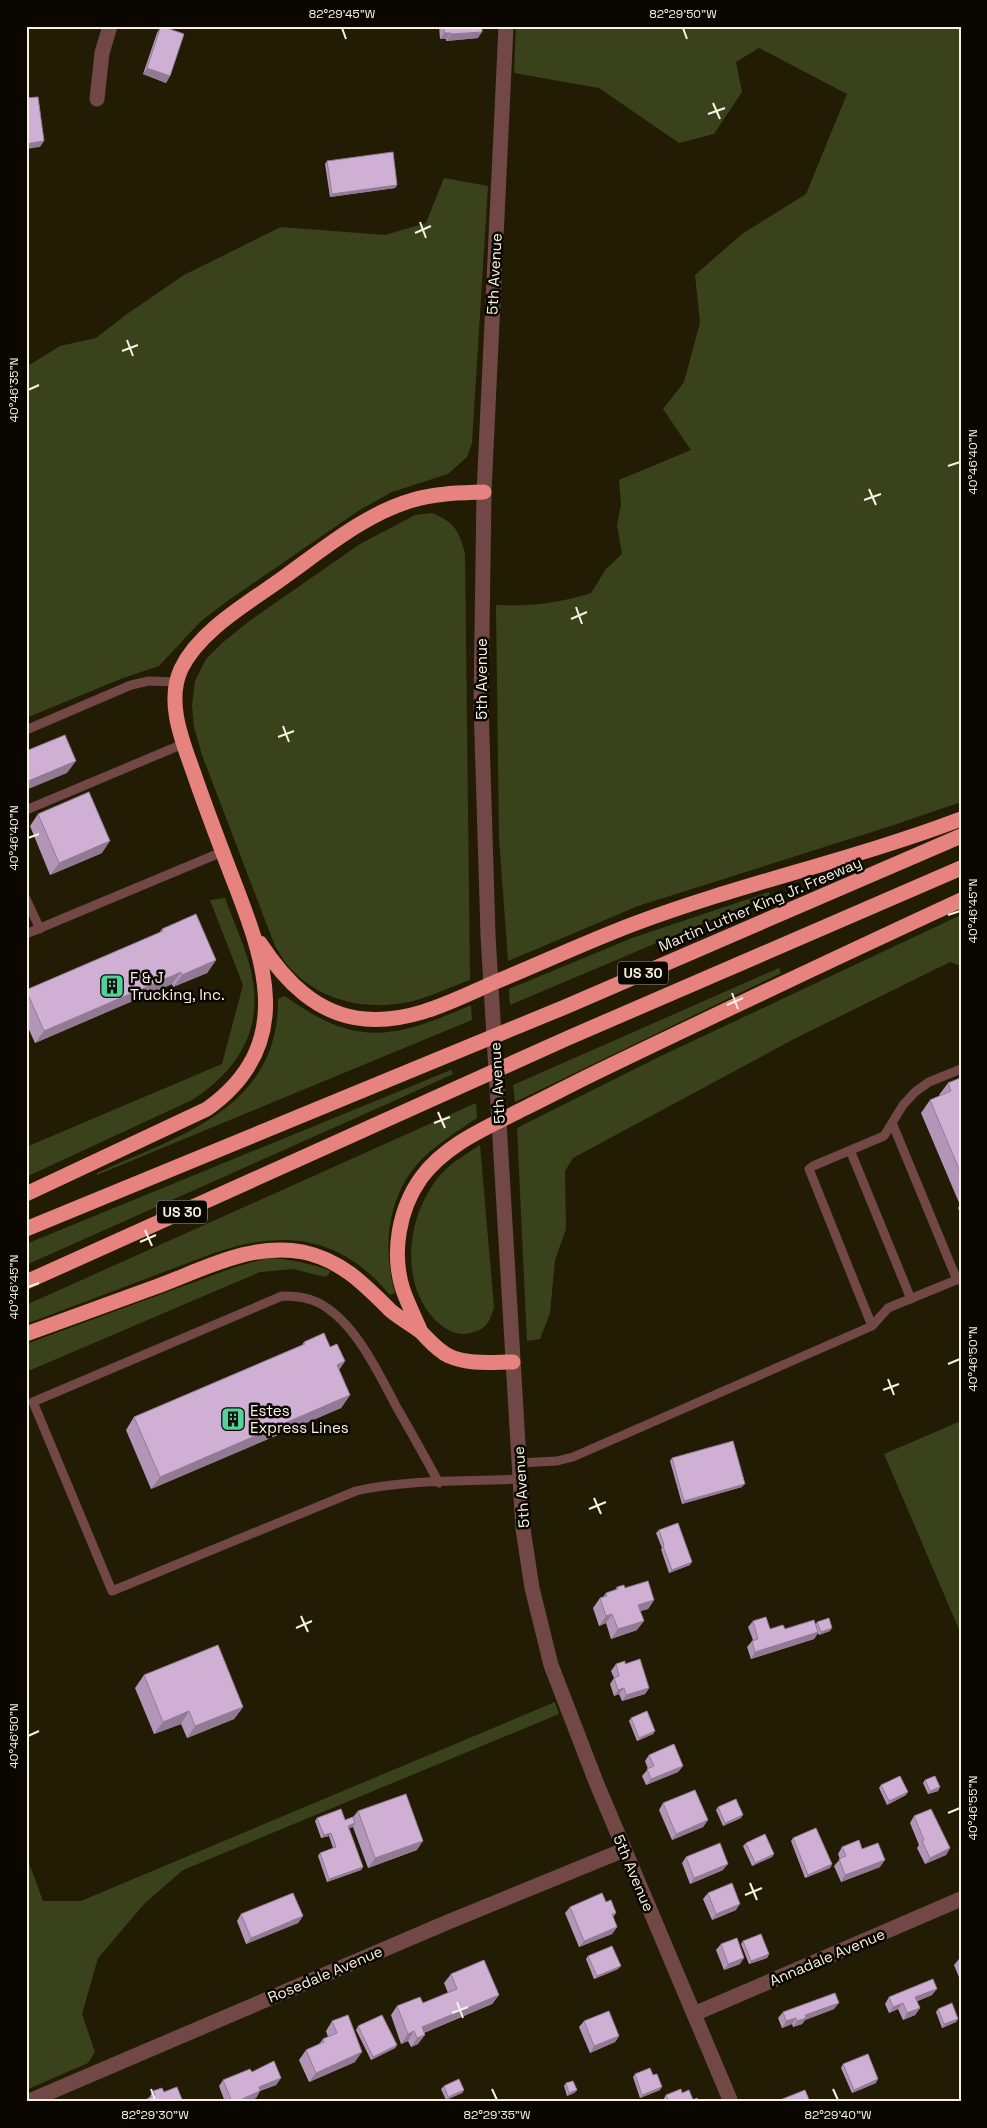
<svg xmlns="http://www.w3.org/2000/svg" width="987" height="2128" font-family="'Space Grotesk',sans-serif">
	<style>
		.green { fill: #3a421b }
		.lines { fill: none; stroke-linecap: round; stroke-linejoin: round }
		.service { stroke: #714846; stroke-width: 9 }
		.minor { stroke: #714846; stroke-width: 15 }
		.tertiary { stroke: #714846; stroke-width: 15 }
		.motorway { stroke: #e6837e; stroke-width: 15 }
		.wall { fill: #b396b7 }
		.shaded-wall { fill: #927a95 }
		.building { fill: #d0afd5; stroke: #927a95 }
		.ticks { fill: none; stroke: #f7f2e4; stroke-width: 2 }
		.labels { text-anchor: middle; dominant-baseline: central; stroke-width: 5; stroke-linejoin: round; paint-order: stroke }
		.shield { fill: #0a0701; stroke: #b0aca0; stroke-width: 1 }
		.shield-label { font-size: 14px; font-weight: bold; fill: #f7f2e4 }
		.street-label { font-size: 15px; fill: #f7f2e4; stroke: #0a0701 }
		.poi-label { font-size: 15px; fill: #f7f2e4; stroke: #0a0701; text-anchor: start }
		.neatline { fill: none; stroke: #f7f2e4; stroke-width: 2 }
		.ticks-label { font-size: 12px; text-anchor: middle; fill: #f7f2e4 }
	</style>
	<rect width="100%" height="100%" fill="#231c05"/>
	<path class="green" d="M516 26H961V802L894 825 638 906 508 961 499 838 496 605C529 607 560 603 591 593L606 569 622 554 617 525 621 505 619 480 691 450 663 409 684 382 700 323 695 275 742 234 806 194 847 94 759 48 736 62 742 92 714 134 679 143 599 88 514 73Z
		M444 178 488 186 472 443 467 457 448 474 392 492 358 511 226 602 200 622 159 666 123 678 26 718V367L60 346 96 338 127 314 184 275 281 227 385 235 426 223Z
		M432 513C455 523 458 529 465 553L470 980C450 987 430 997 409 1002 366 1011 320 1001 290 968 284 962 280 953 275 946L202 755 194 727 192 705 195 681 206 659 222 643 248 622 360 544 415 515Z
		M769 892 770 895 510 1005 509 989 632 938Z
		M225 898C234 924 249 953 253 982 261 1035 235 1072 192 1100L26 1177V1147L222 1064 243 985 210 900Z
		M961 915V966L950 962 794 1039 573 1158 565 1171 566 1229 555 1260 550 1313 540 1339 527 1341 517 1128 663 1055Z
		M779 968 781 973 515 1102 513 1085Z
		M285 996C356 1048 394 1039 471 1005L472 1020 97 1175V1173C180 1135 279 1109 278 999Z
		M451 1070 453 1074 396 1100 26 1265V1244Z
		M476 1103 477 1118C458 1131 440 1142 424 1157 387 1193 382 1246 395 1293L390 1295C341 1236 284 1229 214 1253L26 1324V1305Z
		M480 1145 494 1308C492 1313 490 1321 486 1325 481 1331 472 1333 465 1334 452 1334 444 1328 435 1320 397 1280 408 1210 443 1172 454 1161 468 1153 480 1145Z
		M268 1258C290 1259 310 1263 331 1271L326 1277 293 1269 260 1272 26 1372V1344L238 1266Z
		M961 1421V1634L884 1454Z
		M555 1702 559 1714 183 1870 145 1903 98 1958 82 2014 95 2052 88 2063 26 2090V1855L43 1901H81Z"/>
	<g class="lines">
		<path class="service" d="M26 730 131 685 149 681 177 682
			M26 810 183 744
			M26 899 40 929
			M26 934 222 852
			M893 1125 957 1280
			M850 1150 911 1299
			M872 1326 809 1169 813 1166 884 1136 903 1105 915 1092 929 1082 961 1069
			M519 1463 557 1461 573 1457 872 1326 888 1308 961 1278
			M439 1483C425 1457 411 1432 396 1406 378 1372 355 1322 319 1303 307 1297 296 1296 282 1296L33 1402 112 1591 356 1491C405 1479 468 1482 520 1479"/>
		<path class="minor" d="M97 99 102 53 110 26
			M694 2014 961 1899
			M27 2102 448 1922 624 1850"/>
		<path class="tertiary" d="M506 26 484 492 481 702 488 935 523 1529 532 1588 551 1665 596 1782 731 2102"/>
		<path class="motorway" d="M260 943C285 981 317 1015 365 1019 411 1023 452 1001 493 983 539 964 584 943 631 925 739 884 853 860 961 819
			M26 1194 207 1109C298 1044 264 959 231 874 218 840 205 806 193 771 182 740 166 702 181 669 200 629 252 601 287 575 326 547 367 513 413 500 436 493 461 493 484 492
			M26 1229 565 1007 961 836
			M26 1282 568 1038 961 868
			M421 1332C415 1318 408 1304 403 1290 391 1253 399 1209 421 1178 445 1145 484 1129 519 1111 546 1098 572 1084 599 1071 719 1013 840 956 961 900
			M26 1334C70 1318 114 1302 158 1286 204 1269 252 1242 303 1252 341 1260 364 1284 390 1310 399 1318 411 1324 421 1332 430 1341 437 1350 449 1356 469 1365 492 1362 513 1362"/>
	</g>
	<path class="wall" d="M161 26 170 76 166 83 143 74 157 33Z
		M439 26H482L478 38 446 41V39H440Z
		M327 161 397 185 395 188 330 197 325 164Z
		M38 814 102 853 50 875 30 826Z
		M162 929 216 960 207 973 173 987 172 984 35 1043 26 1023V990L159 933Z
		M961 1081V1215L958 1208 960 1205 921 1113 930 1100 940 1096 939 1095 948 1083Z
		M304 1342 330 1347 345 1361 339 1370 350 1395 341 1408 151 1489 126 1430 134 1417 302 1345Z
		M672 1458 742 1487 682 1504 670 1461Z
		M659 1530 690 1565 669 1573 661 1549 662 1548 656 1533Z
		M617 1587 625 1588 654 1600 648 1609 640 1611 637 1630 611 1639 606 1623 599 1626 593 1608 600 1598 603 1597 606 1593 615 1590Z
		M753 1621 770 1629H785L816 1624 817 1622 830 1631 819 1635 818 1633 814 1639 751 1659 747 1647 753 1640 748 1627Z
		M616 1664H625L649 1688 645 1694 622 1701 619 1694 614 1696 610 1684 614 1678 611 1671Z
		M144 1675 243 1707 234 1719 187 1738 181 1724 154 1734 135 1688Z
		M631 1718 655 1731 653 1734 637 1741 629 1721Z
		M649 1755 683 1766 678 1772 646 1785 642 1776 648 1769 645 1761Z
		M925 1780 940 1787 938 1791 928 1794 923 1783Z
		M881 1785 906 1795 887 1805 879 1788Z
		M663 1803 708 1820 703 1827 672 1840 659 1810Z
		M718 1807 741 1818 723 1826 716 1810Z
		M358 1811 417 1850 368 1868 353 1827 349 1828 363 1867 361 1870 327 1882 318 1856 320 1853 333 1848 329 1836 321 1838 315 1821 317 1818 345 1820 353 1817Z
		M914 1816 950 1848 946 1855 925 1864 917 1848 919 1845 910 1823Z
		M793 1838 832 1864 830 1868 805 1878 791 1841Z
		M746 1843 774 1854 772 1857 752 1866 743 1846Z
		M842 1847 862 1849 880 1867 841 1882 834 1866 840 1859 838 1854Z
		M686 1857 723 1870 690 1884 682 1863Z
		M708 1893 736 1910 712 1920 703 1899Z
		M606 1902 616 1913 613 1917 617 1927 612 1934 579 1947 565 1913 570 1907Z
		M241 1914 303 1916 298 1923 246 1944 237 1921Z
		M743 1941 769 1954 767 1958 749 1964 741 1944Z
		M721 1944 740 1964 724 1970 716 1950Z
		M588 1956 618 1969 594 1979 586 1959Z
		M961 1958V1982L954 1965 959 1959Z
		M451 1974 499 1995 492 2004 424 2033 418 2044 411 2047 408 2041 401 2044 391 2015 397 2006 423 2003 448 1993 444 1983Z
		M932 1995 917 2001 920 2008 915 2015 903 2020 898 2009 889 2013 885 2004 889 1997Z
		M834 2009 805 2020 802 2024 793 2027 792 2024 782 2028 778 2018 783 2012Z
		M938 2009 958 2019 956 2022 942 2028 936 2012Z
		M332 2021 355 2062 309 2082 299 2060 306 2050 319 2044 323 2039 328 2037 326 2031Z
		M584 2021 619 2036 615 2042 590 2053 579 2027Z
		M358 2026 397 2045 395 2048 371 2060 356 2030Z
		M843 2064 876 2083 852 2093 841 2068Z
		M252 2072 281 2078 276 2085 260 2091 256 2098 246 2102H225L219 2086 223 2080Z
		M635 2074 660 2090 640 2098 633 2077Z
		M566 2083 577 2090 574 2093 567 2096 564 2086Z
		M444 2086 464 2090 462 2093 446 2100 441 2089Z
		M153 2091 164 2092 183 2102H143L145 2100 149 2098Z
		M682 2093 693 2100 699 2102H662L666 2095Z"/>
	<path class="shaded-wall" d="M482 32 478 38 446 41 451 34Z
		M444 33H451L446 39H440Z
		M147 68 170 76 166 83 143 74Z
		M44 141 40 147 26 149V144Z
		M397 185 395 188 330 197 332 194Z
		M76 761 67 773 26 790V782Z
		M110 841 102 853 50 875 59 863Z
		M216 960 207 973 173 987 182 975Z
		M181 972 172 984 35 1043 44 1031Z
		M345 1361 336 1374 337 1365Z
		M350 1395 341 1408 151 1489 160 1477Z
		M745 1484 742 1487 682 1504 684 1501Z
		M692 1562 690 1565 669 1573 672 1570Z
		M654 1600 648 1609 632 1614 638 1605Z
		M612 1614 606 1623 599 1626 606 1616Z
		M644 1621 637 1630 611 1639 618 1629Z
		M832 1628 830 1631 819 1635 821 1632Z
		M818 1632 814 1639 751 1659 755 1652Z
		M624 1688 619 1694 614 1696 618 1690Z
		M649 1688 645 1694 622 1701 626 1695Z
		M243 1707 234 1719 187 1738 195 1726Z
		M189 1711 181 1724 154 1734 163 1722Z
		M655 1731 653 1734 637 1741 639 1738Z
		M683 1766 678 1772 646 1785 651 1779Z
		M940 1787 938 1791 928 1794 930 1791Z
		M908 1792 906 1795 887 1805 889 1801Z
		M743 1815 741 1818 723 1826 725 1823Z
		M708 1820 703 1827 672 1840 676 1834Z
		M355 1823 353 1827 346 1829 348 1826Z
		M331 1833 329 1836 321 1838 324 1835Z
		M423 1841 417 1850 368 1868 375 1858Z
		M950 1848 946 1855 925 1864 930 1858Z
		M774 1854 772 1857 752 1866 755 1863Z
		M885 1860 880 1867 841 1882 845 1875Z
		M728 1864 723 1870 690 1884 694 1878Z
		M832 1864 830 1868 805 1878 808 1875Z
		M363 1867 361 1870 327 1882 329 1879Z
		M740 1904 736 1910 712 1920 716 1914Z
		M303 1916 298 1923 246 1944 251 1938Z
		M617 1927 612 1934 579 1947 584 1941Z
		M769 1954 767 1958 749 1964 751 1961Z
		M744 1958 740 1964 724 1970 728 1964Z
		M621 1966 618 1969 594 1979 597 1976Z
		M937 1989 932 1995 911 2004 915 1997Z
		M499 1995 492 2004 416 2036 422 2027Z
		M839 2003 834 2009 805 2020 802 2024 793 2027 797 2021 805 2015Z
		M903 2003 898 2009 889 2013 893 2007Z
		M920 2008 915 2015 903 2020 907 2013Z
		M796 2018 792 2024 782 2028 786 2021Z
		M958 2019 956 2022 942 2028 944 2024Z
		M414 2031 408 2041 401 2044 408 2034Z
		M425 2035 418 2044 411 2047 417 2038Z
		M619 2036 615 2042 590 2053 594 2046Z
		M397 2045 395 2048 371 2060 373 2057Z
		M362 2052 355 2062 309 2082 316 2073Z
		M281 2078 276 2085 254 2093 259 2087Z
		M878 2079 876 2083 852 2093 854 2090Z
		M662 2087 660 2090 640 2098 642 2095Z
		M464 2090 462 2093 446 2100 448 2097Z
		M577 2090 574 2093 567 2096 569 2093Z
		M260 2091 256 2098 246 2102H235Z"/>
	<path class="building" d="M161 26 184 34 170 76 147 68Z
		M444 26H482V32L451 34V33H444Z
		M38 97 44 141 26 144V98Z
		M393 152 397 185 332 194 327 161Z
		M65 735 76 761 26 782V751Z
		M89 792 110 841 59 863 38 814Z
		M196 914 216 960 182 975 181 972 44 1031 26 990 163 931 162 929Z
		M960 1078 961 1081V1174L930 1100 951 1091 948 1083Z
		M324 1333 330 1347 337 1344 345 1361 337 1365 350 1395 160 1477 134 1417 305 1344 304 1342Z
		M733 1441 745 1484 684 1501 672 1458Z
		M678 1523 692 1562 672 1570 663 1546 664 1545 659 1530Z
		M648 1581 654 1600 638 1605 644 1621 618 1629 612 1614 606 1616 600 1598 607 1596 606 1593 618 1589 617 1587 624 1585 625 1588Z
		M766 1617 770 1629 783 1625 785 1629 814 1620 818 1632 755 1652 752 1641 758 1639 753 1621Z
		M829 1618 832 1628 821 1632 817 1622Z
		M218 1645 243 1707 195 1726 189 1711 163 1722 144 1675Z
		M640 1659 649 1688 626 1695 624 1688 618 1690 614 1678 619 1676 616 1664 625 1661V1664Z
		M647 1711 655 1731 639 1738 631 1718Z
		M674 1744 683 1766 651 1779 647 1769 654 1766 649 1755Z
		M900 1776 908 1792 889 1801 881 1785Z
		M935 1776 940 1787 930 1791 925 1780Z
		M695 1790 708 1820 676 1834 663 1803Z
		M406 1794 423 1841 375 1858 358 1811Z
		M736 1799 743 1815 725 1823 718 1807Z
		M341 1809 345 1820 353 1817 355 1823 348 1826 363 1867 329 1879 320 1853 336 1847 331 1833 324 1835 317 1818Z
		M931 1809 950 1848 930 1858 922 1841 924 1840 914 1816Z
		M816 1828 832 1864 808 1875 793 1838Z
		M765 1834 774 1854 755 1863 746 1843Z
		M859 1840 862 1849 878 1843 885 1860 845 1875 839 1859 846 1856 842 1847Z
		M720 1843 728 1864 694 1878 686 1857Z
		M732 1883 740 1904 716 1914 708 1893Z
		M293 1893 303 1916 251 1938 241 1914Z
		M602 1893 606 1902 611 1900 616 1913 612 1914 617 1927 584 1941 570 1907Z
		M761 1934 769 1954 751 1961 743 1941Z
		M737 1938 744 1958 728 1964 721 1944Z
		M612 1946 621 1966 597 1976 588 1956Z
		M484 1960 499 1995 422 2027 425 2035 417 2038 414 2031 408 2034 397 2006 420 1997 423 2003 457 1989 451 1974Z
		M933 1979 937 1989 915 1997 920 2008 907 2013 903 2003 893 2007 889 1997Z
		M835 1993 839 2003 805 2015 806 2018 797 2021 796 2018 786 2021 783 2012Z
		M952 2003 958 2019 944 2024 938 2009Z
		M609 2011 619 2036 594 2046 584 2021Z
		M348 2015 362 2052 316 2073 306 2050 324 2042 323 2039 337 2033 332 2021Z
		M382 2015 397 2045 373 2057 358 2026Z
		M868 2054 878 2079 854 2090 843 2064Z
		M274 2061 281 2078 259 2087 260 2091 235 2102H232L223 2080 250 2069 252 2072Z
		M650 2068 653 2075 657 2074 662 2087 642 2095 635 2074Z
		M459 2079 464 2090 448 2097 444 2086Z
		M573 2081 577 2090 569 2093 566 2083Z
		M177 2087 183 2102H145V2100L155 2095 153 2091 162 2088 164 2092Z
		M681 2089 682 2093 689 2090 693 2100 697 2098 699 2102H666V2101L668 2100 666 2095Z
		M805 2090 810 2102H775Z"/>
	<path class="ticks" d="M342 28 346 39M683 28 687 39M713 103 720 119M708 114 725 108M420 222 426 238M415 233 431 226M127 340 133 356M122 351 138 345M28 390 39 385M948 466 960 462M869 489 876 505M864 500 881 494M576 607 582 624M571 619 587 612M283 726 289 742M278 737 294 731M28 838 39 834M948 915 960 911M732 993 738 1009M727 1005 743 998M438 1112 445 1128M434 1123 450 1117M145 1230 152 1246M140 1242 156 1235M28 1287 39 1283M948 1364 960 1359M888 1379 894 1395M883 1390 899 1384M594 1498 601 1514M589 1509 606 1502M301 1616 308 1632M296 1628 312 1621M28 1736 39 1731M948 1813 960 1808M750 1883 757 1900M745 1895 762 1888M457 2002 463 2018M452 2013 468 2007M151 2089 155 2100M492 2089 497 2100M833 2089 838 2100"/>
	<defs>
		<g id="building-square" transform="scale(1.25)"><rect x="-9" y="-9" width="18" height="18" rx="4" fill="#50d398" stroke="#0a0701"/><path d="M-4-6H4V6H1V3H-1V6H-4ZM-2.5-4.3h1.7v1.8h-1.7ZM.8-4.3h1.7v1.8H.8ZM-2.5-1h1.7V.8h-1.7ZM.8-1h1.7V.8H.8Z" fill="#111"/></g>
	</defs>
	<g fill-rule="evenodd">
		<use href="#building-square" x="112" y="986"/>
		<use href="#building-square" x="233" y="1419"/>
	</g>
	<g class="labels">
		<g class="shield">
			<rect x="618" y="961.5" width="50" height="23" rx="4"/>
			<rect x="157" y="1200.5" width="50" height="23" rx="4"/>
		</g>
		<g class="shield-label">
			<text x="643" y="973">US 30</text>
			<text x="182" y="1212">US 30</text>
		</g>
		<g class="street-label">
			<text transform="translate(494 274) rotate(-87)">5th Avenue</text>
			<text transform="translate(481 679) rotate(-90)">5th Avenue</text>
			<text transform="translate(760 904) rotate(-23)">Martin Luther King Jr. Freeway</text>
			<text transform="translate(497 1083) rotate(-93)">5th Avenue</text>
			<text transform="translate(521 1487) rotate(-94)">5th Avenue</text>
			<text transform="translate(634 1873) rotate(67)">5th Avenue</text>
			<text transform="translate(827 1957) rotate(-23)">Annadale Avenue</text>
			<text transform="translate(325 1974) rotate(-23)">Rosedale Avenue</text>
		</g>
		<g class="poi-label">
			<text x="130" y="977">F &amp; J<tspan x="130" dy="17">Trucking, Inc.</tspan></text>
			<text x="250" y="1410">Estes<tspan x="250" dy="17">Express Lines</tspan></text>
		</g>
	</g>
	<rect width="987" height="2128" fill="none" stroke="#0a0701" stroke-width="55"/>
	<rect x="28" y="28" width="932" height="2072" class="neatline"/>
	<g class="ticks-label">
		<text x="342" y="18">82°29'45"W</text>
		<text x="683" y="18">82°29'50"W</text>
		<text transform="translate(14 390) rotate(-90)" y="4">40°46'35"N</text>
		<text transform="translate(973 462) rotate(-90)" y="4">40°46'40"N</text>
		<text transform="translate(14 838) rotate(-90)" y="4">40°46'40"N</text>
		<text transform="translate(973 911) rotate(-90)" y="4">40°46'45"N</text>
		<text transform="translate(14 1287) rotate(-90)" y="4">40°46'45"N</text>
		<text transform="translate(973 1359) rotate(-90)" y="4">40°46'50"N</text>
		<text transform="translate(14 1736) rotate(-90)" y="4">40°46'50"N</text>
		<text transform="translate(973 1808) rotate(-90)" y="4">40°46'55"N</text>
		<text x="155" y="2119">82°29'30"W</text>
		<text x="497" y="2119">82°29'35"W</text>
		<text x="838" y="2119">82°29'40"W</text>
	</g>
</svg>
